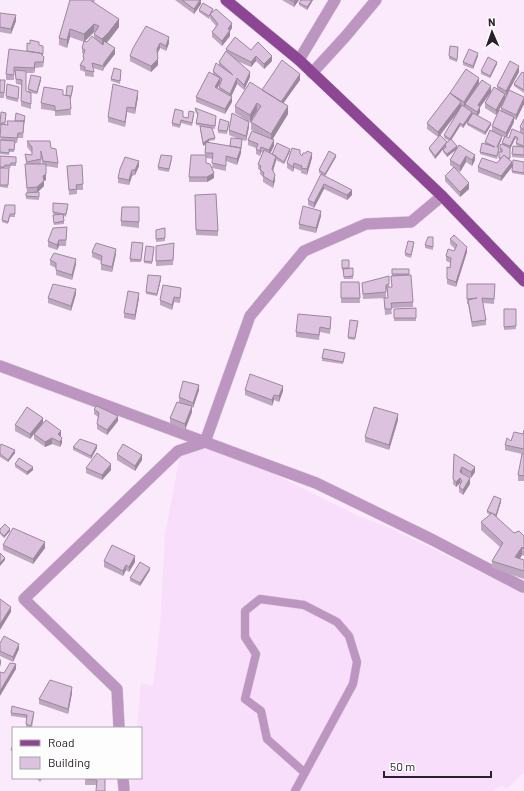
<svg xmlns="http://www.w3.org/2000/svg" width="524" height="791" font-family="Barlow,sans-serif">
	<style>
		.built { fill: #f8defb }
		.lines { fill: none; stroke-linecap: round; stroke-linejoin: round }
		.service-casing { stroke: #d5c6d6; stroke-width: 9 }
		.minor-casing { stroke: #d5c6d6; stroke-width: 12 }
		.primary-casing { stroke: #d5c6d6; stroke-width: 12 }
		.service { stroke: #bc95c0; stroke-width: 8 }
		.minor { stroke: #bc95c0; stroke-width: 11 }
		.primary { stroke: #8c4694; stroke-width: 11 }
		.wall { fill: #bea7c0; fill-rule: evenodd }
		.shaded-wall { fill: #9b889c }
		.building { fill: #ddc2df; stroke: #9b889c }
	</style>
	<rect width="100%" height="100%" fill="#faeafc"/>
	<path class="built" d="M198 448H215L260 467 354 514 394 530 522 592 524 590V772L507 789 501 785 493 791H130L131 778H141V728H137L141 683 153 686 160 626 165 534 180 455Z"/>
	<g class="lines">
		<g class="service-casing">
			<path id="service" d="M295 791 353 684 357 662 349 636 337 622 304 605 260 599 245 611V637L256 654 245 699 261 711 267 739 305 773"/>
		</g>
		<g class="minor-casing">
			<path id="minor" d="M299 60 335 0
				M312 73 345 37 376 0
				M0 366 316 483 429 538 523 587
				M119 728 117 689 24 599 178 451 205 442 250 316 304 251 366 224 411 222 442 196
				M123 778 124 789"/>
		</g>
		<g class="primary-casing">
			<path id="primary" d="M226 0 299 60 442 196 524 281"/>
		</g>
		<use href="#service" class="service"/>
		<use href="#minor" class="minor"/>
		<use href="#primary" class="primary"/>
	</g>
	<path class="wall" d="M70 0H95L94 3 119 27 109 40 107 42 115 54 104 68 103 71 93 68 94 77 85 76V72L80 70V65L83 61V54L82 53V48L84 42 70 37 67 48 59 45V38ZM94 32H95L94 34V37L87 42H84Z
		M175 0H201V4L194 14Z
		M282 0H299L294 7Z
		M313 0 307 10 299 5V3Z
		M199 10 213 11 232 28 230 31V36L222 46 212 37V32L216 26 210 19V17L209 19 199 12Z
		M0 13 16 21 11 34 0 32Z
		M146 26 169 43 166 51 160 48 158 53V65L151 72 130 61V56Z
		M30 44 43 46V56L44 62 43 67 35 68 34 73H26V91L28 92V89L41 80 37 94 31 93V109L21 106V85L16 84 15 72H14V80H6V74L27 51Z
		M450 46 458 47 457 62 449 59Z
		M226 49 251 50 272 61 264 69 256 61 251 67 237 61 250 77 244 90 237 84 231 97 232 102 225 114 196 102V97L213 74V71L219 65V62L226 52ZM220 82 221 83 219 87V90L217 88Z
		M478 56 473 69 463 65V62Z
		M497 64 490 78 481 74V71Z
		M519 72 509 90 524 97V104L516 120 514 119V122L507 137 509 138 520 132V127L524 119V158L512 157 513 146H518L516 145 517 140 515 139 510 149V161L512 167 524 162V175L512 173V167L501 181 478 172V167L497 163 499 161 500 145 502 144 504 137 502 136V138L498 148 499 150 497 159 480 154V152L485 144V142L492 131V126L501 111V108L503 103 496 115 485 108V103L497 89V86Z
		M121 73 120 84 111 81V79Z
		M524 73V93L514 86V84Z
		M0 80H5L4 98H0Z
		M300 80 283 103 288 114 272 140 274 146 270 153 272 154 290 151 284 164 276 160 273 171 275 180 273 188 263 182V177L260 174V170L258 169V164L263 153 261 152 260 156 256 154V148L248 145V140L254 131 251 130V122L258 112 257 111 249 122V127L246 141 242 140 241 153 237 165 226 161V171L212 168 213 159 206 158V163L214 178 207 182H189V177L205 155 206 144 203 146 200 129V126L215 138V140L209 141 208 143 230 146 239 139 229 135V130L246 120 235 113V106L262 90Z
		M479 83 491 92 480 107V112L478 116 491 125 485 135 467 125V123L472 114 463 128 460 126 451 140 447 157 443 152V150L445 148 446 146 435 159 429 150V148L438 137 427 129V123L450 93ZM459 110 444 135V138L449 141 447 143 440 136Z
		M7 84 19 87 18 102 6 99Z
		M73 89 71 99H70L71 115 55 116V111L41 109V103L63 95H66Z
		M138 97 135 114 127 112 125 127 108 122V117Z
		M195 108 216 119 215 129 196 125 198 116 195 111Z
		M6 113 5 125H8L15 121 25 119 24 125 23 138H18L17 143H15L14 152H9V155L0 154 1 126H0V117Z
		M194 115 192 126 181 123 180 128 172 126V123L183 117 188 118Z
		M229 124 227 134 218 133V130Z
		M27 141 58 163V168L46 166V180L44 181V186L37 192H39V200L26 199V193H27L25 169V164H26L25 154 32 155V153L27 147ZM41 156 42 164H41Z
		M459 145 475 160 472 166 466 162 460 172 456 169 469 189 460 197 445 181V176L454 168 450 165V160Z
		M300 155 312 158 307 175 301 173V171L294 168 293 172 287 168V163Z
		M0 156 16 157V166H11L10 168 5 167V168H9L8 188 0 187Z
		M336 157 325 176 319 173V170Z
		M172 159 169 172 158 170V167Z
		M67 166 83 184V190H77V194L69 195Z
		M139 166 135 175 132 176 129 185 118 183V178Z
		M321 174 352 195 347 200 324 189 314 208 308 205V200Z
		M195 195 218 231V236L196 235Z
		M53 203 68 207 66 217 64 216V224L54 225 53 215H55L53 214Z
		M15 205V217H10L8 224 2 222V220Z
		M139 207V228L121 226V221Z
		M321 216 316 233 299 229V224Z
		M67 227 66 246H59L57 250 48 247V241Z
		M165 228V241L156 242V230Z
		M433 237V250L425 248V245Z
		M450 239 467 252 456 287 447 284V267L450 268 451 263 446 261V256L454 251 455 249 450 244Z
		M414 245 411 258 405 256V253Z
		M143 246 141 262H130V259Z
		M156 246 174 248 173 265 156 266Z
		M154 250 152 264 144 263V261Z
		M92 252 116 254 112 272 101 270V261L92 257Z
		M50 260 76 264 72 280 56 275V268L50 265Z
		M342 260H349V268H353V279H344L343 270H342Z
		M392 269H409V275L413 302V307L391 308 392 314 385 315 384 298H388L387 290H386V298L363 299 362 283 389 276V287H392Z
		M161 279 157 296 146 294V292Z
		M341 282H359L360 303H341Z
		M467 284H495L494 304 483 303 486 320V325L472 327 468 304H467Z
		M181 293 180 303 174 302 172 310 160 305V300Z
		M76 294 71 311 48 303V298Z
		M139 298 135 320 124 318V313Z
		M416 308V321H394V309Z
		M504 309H516V329L504 330Z
		M331 323 330 334 320 332 319 340 296 337V332Z
		M358 323 355 340 348 339V337Z
		M345 355 343 364 322 361V358Z
		M199 390 193 408 192 407V412L185 430 170 423V418L179 402V397Z
		M245 390 283 391 279 402 274 400 272 406 245 395Z
		M94 409 118 421 107 435 97 429V424L98 417 94 414Z
		M43 418 30 439 15 431V425Z
		M398 420 389 450 365 442V437Z
		M524 430V481H518V475L522 454 505 450V445L523 434Z
		M34 434 61 436 62 443 60 447 52 444 45 447 34 439Z
		M0 446 15 453 8 462 0 457Z
		M73 447 97 448 91 459 73 450Z
		M117 454 142 460 135 471 117 460Z
		M454 454 475 472 471 478 462 473 470 484 463 495 459 492V487L460 484V483L456 487 453 484Z
		M15 464 33 470 27 475 15 467Z
		M86 468 111 470 102 480 86 473Z
		M501 502 496 517 514 533 524 536V556L522 555 520 559 524 560V579L492 568V561L500 547 481 530V522L490 515 487 513V511Z
		M0 529 10 531 4 538 0 534Z
		M3 545 45 548 33 564 3 550Z
		M104 561 135 562 129 572 126 570 123 576 104 567Z
		M150 570 140 586 130 581V578Z
		M0 643 19 649 13 662 0 656Z
		M72 693 68 714 39 704V699Z
		M11 713 34 715 32 728 26 727V718L11 716Z
		M36 778H43L40 782Z
		M85 778H106L96 785H85Z"/>
	<path class="shaded-wall" d="M200 0H201V4L194 14V9Z
		M295 0H299L294 7V2Z
		M312 0H313L307 10V7Z
		M16 15V21L11 34V29Z
		M119 19V27L109 40 102 47V39Z
		M232 23V28L230 31V36L222 46V41L228 29Z
		M94 24V32L84 42V34Z
		M70 29V37L67 48V40Z
		M169 37V43L166 51V46Z
		M160 43V48L157 54V49Z
		M115 48V54L104 68 103 71 104 63Z
		M478 53V56L473 69V66Z
		M256 56V61L251 67V62Z
		M272 56V61L264 69V64Z
		M158 59V65L151 72V66Z
		M35 62V68L34 73V68Z
		M497 62V64L490 78V76Z
		M519 66V72L506 96V91Z
		M250 72V77L244 90V85Z
		M300 74V80L280 108V102Z
		M41 77V80L37 94V92Z
		M220 78V83L215 93V87Z
		M237 78V84L230 99V94Z
		M479 78V83L464 107V102Z
		M491 86V92L478 110V105Z
		M138 91V97L135 114V108Z
		M505 94V99L496 115V110Z
		M232 97V102L225 114V109Z
		M524 98V104L516 120V115Z
		M461 102V108L438 137V132Z
		M257 103V111L250 123V115Z
		M288 106V114L271 142V134Z
		M127 107V112L125 127V122Z
		M480 107V112L477 117V112Z
		M472 112V115L463 128V125Z
		M514 117V122L506 138V133Z
		M249 122V127L246 141V136Z
		M460 123V126L450 142V139Z
		M491 123V125L485 135V132Z
		M502 136V138L497 150V147Z
		M515 136V139L510 149V146Z
		M209 139V141L203 146V143Z
		M274 140V146L269 156V150Z
		M447 142V144L435 159V156Z
		M457 146V149L447 157V154Z
		M261 147V152L260 156V151Z
		M241 148V153L237 165V159Z
		M290 149V151L284 164V162Z
		M312 153V158L307 175V169Z
		M336 155V157L325 176V174Z
		M475 155V160L472 166V160Z
		M276 156V161L272 174V169Z
		M466 156V162L460 172V166Z
		M139 161V166L135 175V170Z
		M512 162V167L501 181V176Z
		M294 163V168L293 172V167Z
		M132 170V176L129 185V180Z
		M214 173V178L207 182V177Z
		M46 174V180L44 181V186L37 193V187L43 176Z
		M275 175V180L273 188V182Z
		M469 183V189L460 197V192Z
		M324 184V189L314 208V203Z
		M352 190V195L347 200V195Z
		M321 211V216L316 233V228Z
		M59 240V246L57 250V245Z
		M467 247V252L456 287V282Z
		M116 249V254L112 272V267Z
		M76 259V264L72 280V275Z
		M161 276V279L157 296V294Z
		M76 289V294L71 311V306Z
		M139 293V298L135 320V315Z
		M174 297V302L172 310V305Z
		M199 385V390L193 408V403Z
		M283 386V391L279 402V396Z
		M274 395V400L272 406V400Z
		M192 406V412L185 430V424Z
		M398 414V420L389 450V445Z
		M118 416V421L107 435V430Z
		M43 418V423L30 439V434Z
		M61 431V436L58 439V434Z
		M52 438V444L45 447V442Z
		M62 438V443L60 447V442Z
		M97 445V448L91 459V456Z
		M15 450V453L8 462V460Z
		M142 455V460L135 471V466Z
		M111 464V470L102 480V475Z
		M33 467V470L27 475V472Z
		M462 467V473L460 477V472Z
		M475 467V472L471 478V472Z
		M460 478V483L456 487V482Z
		M470 478V484L463 495V490Z
		M501 499V502L496 518V515Z
		M10 529V531L4 538V536Z
		M45 542V548L33 564V559Z
		M522 547V555L515 564V557Z
		M135 556V562L129 572V567Z
		M5 558V560L0 566V563Z
		M126 565V570L123 576V571Z
		M150 568V570L140 586V583Z
		M11 607V612L0 630V624Z
		M19 644V649L13 662V657Z
		M1 658V663L0 667V661Z
		M16 664V669L0 696V691Z
		M72 687V693L68 714V709Z"/>
	<path class="building" d="M70 0H90L119 19 109 32 102 39 94 34 99 26 94 24 84 34 70 29 67 40 59 38Z
		M182 0H200L194 9Z
		M290 0H295L294 2Z
		M301 0H312L307 7 299 3Z
		M203 3 213 9 209 16 199 10Z
		M216 9 232 23 228 29 230 30 222 41 212 32 218 24 210 14Z
		M0 13 16 15 11 29 0 27Z
		M146 26 169 37 166 46 160 43 157 49 158 59 151 66 130 56 133 48Z
		M92 36 103 45 104 41 115 48 104 63 103 66 92 63 94 72 85 70V67L80 65 84 59 83 56 85 50 82 48 84 41 87 42Z
		M235 37 251 50 258 42 272 56 264 64 256 56 251 62 231 52 226 49Z
		M30 40 39 42V45L43 46V54L40 53 27 51V43L30 44Z
		M450 46 458 47 457 60 449 56Z
		M9 49 40 53 44 57 43 62H35L34 68 14 67V75L6 74Z
		M469 49 478 53 473 66 463 62Z
		M226 51 250 72 244 85 237 78 230 94 219 87 222 79 213 71 216 63 233 75 219 62Z
		M488 57 497 62 490 76 481 71Z
		M282 60 300 74 281 102 262 90Z
		M510 61 519 66 506 91 497 86Z
		M114 68 121 70 120 81 111 79Z
		M466 69 479 78 464 102 450 93Z
		M15 70 26 71V91L31 93V104L21 101 22 80 16 79Z
		M209 72 220 78 215 87 232 97 225 109 196 97Z
		M522 72 524 73V90L514 84Z
		M31 75 41 77 37 92 28 89Z
		M0 80H5L4 93 0 92Z
		M482 80 491 86 478 105 480 107 477 112 465 104Z
		M250 82 288 106 271 134 251 122 261 106 257 103 250 115 235 106Z
		M7 84 19 87 18 99 6 96Z
		M113 84 138 91 135 108 127 107 125 122 108 117Z
		M67 86H73L71 96 66 95Z
		M44 87 63 90V95L70 96 71 109 55 111V106L41 103Z
		M494 87 505 94 496 110 485 103Z
		M509 90 524 97V98L516 115 501 108Z
		M450 93 461 102 438 132 427 123Z
		M462 105 472 112 463 125 460 123 450 139 444 135Z
		M195 108 216 116 215 126 196 123 198 114Z
		M175 109 183 111V117L188 118 189 111 194 112 192 123 181 120 180 125 172 123Z
		M499 110 514 117 506 133 492 126Z
		M1 112 6 113 5 123H0Z
		M16 113 25 116 24 122V121H15Z
		M232 113 249 122 246 136 229 130Z
		M473 113 491 123 485 132 467 123Z
		M220 119 229 122 227 131 218 130Z
		M524 119V130L520 127Z
		M7 121H24L23 133H18L17 138 0 137 1 124 8 125Z
		M200 126 212 128 215 138 209 139 203 143Z
		M512 129 524 134V146L516 143 518 138 515 136 510 146 502 143 505 136 509 138Z
		M490 130 502 136 497 147 499 148 497 156 480 152 482 143 495 147 485 142Z
		M252 131 274 140 269 150 261 147 260 151 256 149 258 144 248 140Z
		M440 135 447 142 435 156 429 148Z
		M231 138 242 139 241 148 230 146Z
		M451 139 457 146 447 154 443 150 446 147 445 144Z
		M0 140 15 141 14 150 9 149V153L0 152Z
		M27 141H50L51 148 56 149 58 163 43 161 41 151V159L27 162 25 154 32 155V147Z
		M206 142 241 148 237 159 226 156V166L212 163 213 153H205Z
		M277 143 290 149 284 162 272 154Z
		M502 144 510 148V158H507L504 155 501 158H499V152H502V149H500V145Z
		M459 145 475 155 472 160 466 156 460 166 450 160Z
		M513 146 524 147V155L512 154Z
		M292 148 300 150V154L302 156 303 153H306L307 151 312 153 307 169 301 168 302 166 294 163 293 167 287 163Z
		M264 150 276 156 272 169 275 175 273 182 263 176 264 173 260 169 261 166 258 164Z
		M329 151 336 155 325 174 319 170Z
		M161 155 172 156 169 169 158 167Z
		M191 155H206V163L210 164 214 173 207 177H189Z
		M504 155 512 162 501 176 478 167 482 158 497 163Z
		M0 156 16 157V163H11L10 165H5L4 167H0Z
		M125 157 139 161 135 170H132L129 180 118 178 120 169Z
		M513 160 524 162V173L512 171Z
		M25 164H46V174L43 176 44 181 37 187 27 188Z
		M82 165 83 184 76 185 77 189 69 190 67 166Z
		M454 167 469 183 460 192 445 176Z
		M0 168H9L8 185H0Z
		M321 174 352 190 347 195 324 184 314 203 308 200Z
		M39 192V197L26 196V193Z
		M216 194 218 231 196 230 195 195Z
		M53 203 68 204 66 214H63L64 221 54 223 53 215 63 214 53 212Z
		M5 205H15V214H10L8 222 2 220Z
		M303 206 321 211 316 228 299 224Z
		M122 207H139V222L121 221Z
		M67 227 66 240H59L57 245 48 241 53 228Z
		M165 228V238L156 239V230Z
		M454 235 467 247 456 282 447 279V267L450 268 451 258 446 256 448 249 454 251 457 245 450 239Z
		M428 237H433V247L425 245Z
		M408 241 414 242 411 255 405 253Z
		M132 242 143 243 141 260 130 259Z
		M96 243 116 249 112 267 101 264 102 256 92 252Z
		M174 243 173 260 156 261V246Z
		M146 246 154 247 152 262 144 261Z
		M54 253 76 259 72 275 56 270V263L50 260Z
		M342 260H349V268H342Z
		M353 268V276L344 277 343 269Z
		M392 269H409V274H392Z
		M148 275 161 276 157 294 146 292Z
		M411 275 413 302 391 303 392 309H385L384 298H388L387 287H392L391 276Z
		M389 276V284L386 285V292L363 294 362 283Z
		M341 282H359L360 298H341Z
		M53 284 76 289 71 306 48 298Z
		M467 284H495L494 299 482 298 486 320 472 322 468 300 477 298 467 299Z
		M163 285 181 288 180 298 174 297 172 305 160 300Z
		M128 291 139 293 135 315 124 313Z
		M416 308V318H394V309Z
		M504 309H516V326L504 327Z
		M298 314 331 317 330 329 320 327 319 335 296 332Z
		M350 320 358 321 355 338 348 337Z
		M324 349 345 353 343 362 322 358Z
		M250 374 283 386 279 396 274 395 272 400 245 390Z
		M183 381 199 385 193 403 179 397Z
		M177 402 192 406 185 424 170 418Z
		M97 406 118 416 107 430 97 424 99 413 94 409Z
		M27 407 43 418 30 434 15 425Z
		M374 407 398 414 389 445 365 437Z
		M46 420 61 431 58 434 62 438 60 442 52 438 45 442 34 434Z
		M524 430V449L505 445 507 438 511 441 514 432 523 434Z
		M80 439 97 445 91 456 73 447Z
		M1 444 15 450 8 460 0 454V446Z
		M123 444 142 455 135 466 117 454Z
		M97 453 111 464 102 475 86 468Z
		M454 454 475 467 471 472 462 467 460 472 470 478 463 490 459 487 462 481 460 478 456 482 453 479Z
		M522 454H524V476L518 475Z
		M19 458 33 467 27 472 15 464Z
		M494 496 501 499 496 515 487 511Z
		M492 513 514 533 519 531 524 536V549L522 547 515 557 524 560V571L492 561 503 543 481 522Z
		M5 524 10 529 4 536 0 532V529Z
		M13 528 45 542 33 559 3 545Z
		M112 545 135 556 129 567 126 565 123 571 104 561Z
		M0 553 5 558 0 563Z
		M140 562 150 568 140 583 130 578Z
		M0 599 11 607 0 624Z
		M4 636 19 644 13 657 0 651V643Z
		M10 663 16 664 0 691V672L4 673Z
		M50 680 72 687 68 709 39 699Z
		M12 706 34 712 31 726 26 724 27 715 11 713Z
		M13 745V751L11 750Z
		M85 778H105V791H96L97 780 85 779Z"/>
	<rect x="12" y="727" width="130" height="52" fill="#fdfdfd" stroke="#a9a5a9"/>
	<rect x="20" y="740" width="20" height="6" fill="#8c4694" stroke="#a9a5a9"/>
	<text x="48" y="747" font-size="12" fill="#2a202b">Road</text>
	<rect x="20" y="757" width="20" height="12" fill="#ddc2df" stroke="#a9a5a9"/>
	<text x="48" y="767" font-size="12" fill="#2a202b">Building</text>
	<g transform="translate(492 32) rotate(358)" stroke="#fdfdfd" stroke-width="3" paint-order="stroke">
	<path d="M0-3L7 15L0 10L-7 15Z" fill="#2a202b"/>
	<text y="-6" font-size="11" font-weight="bold" text-anchor="middle" fill="#2a202b">N</text>
	</g>
	<path d="M384 771v6h107v-6" fill="none" stroke="#2a202b" stroke-width="2"/>
	<text x="390" y="771" font-size="12" fill="#2a202b" stroke="#fdfdfd" stroke-width="3" paint-order="stroke">50 m</text>
</svg>
